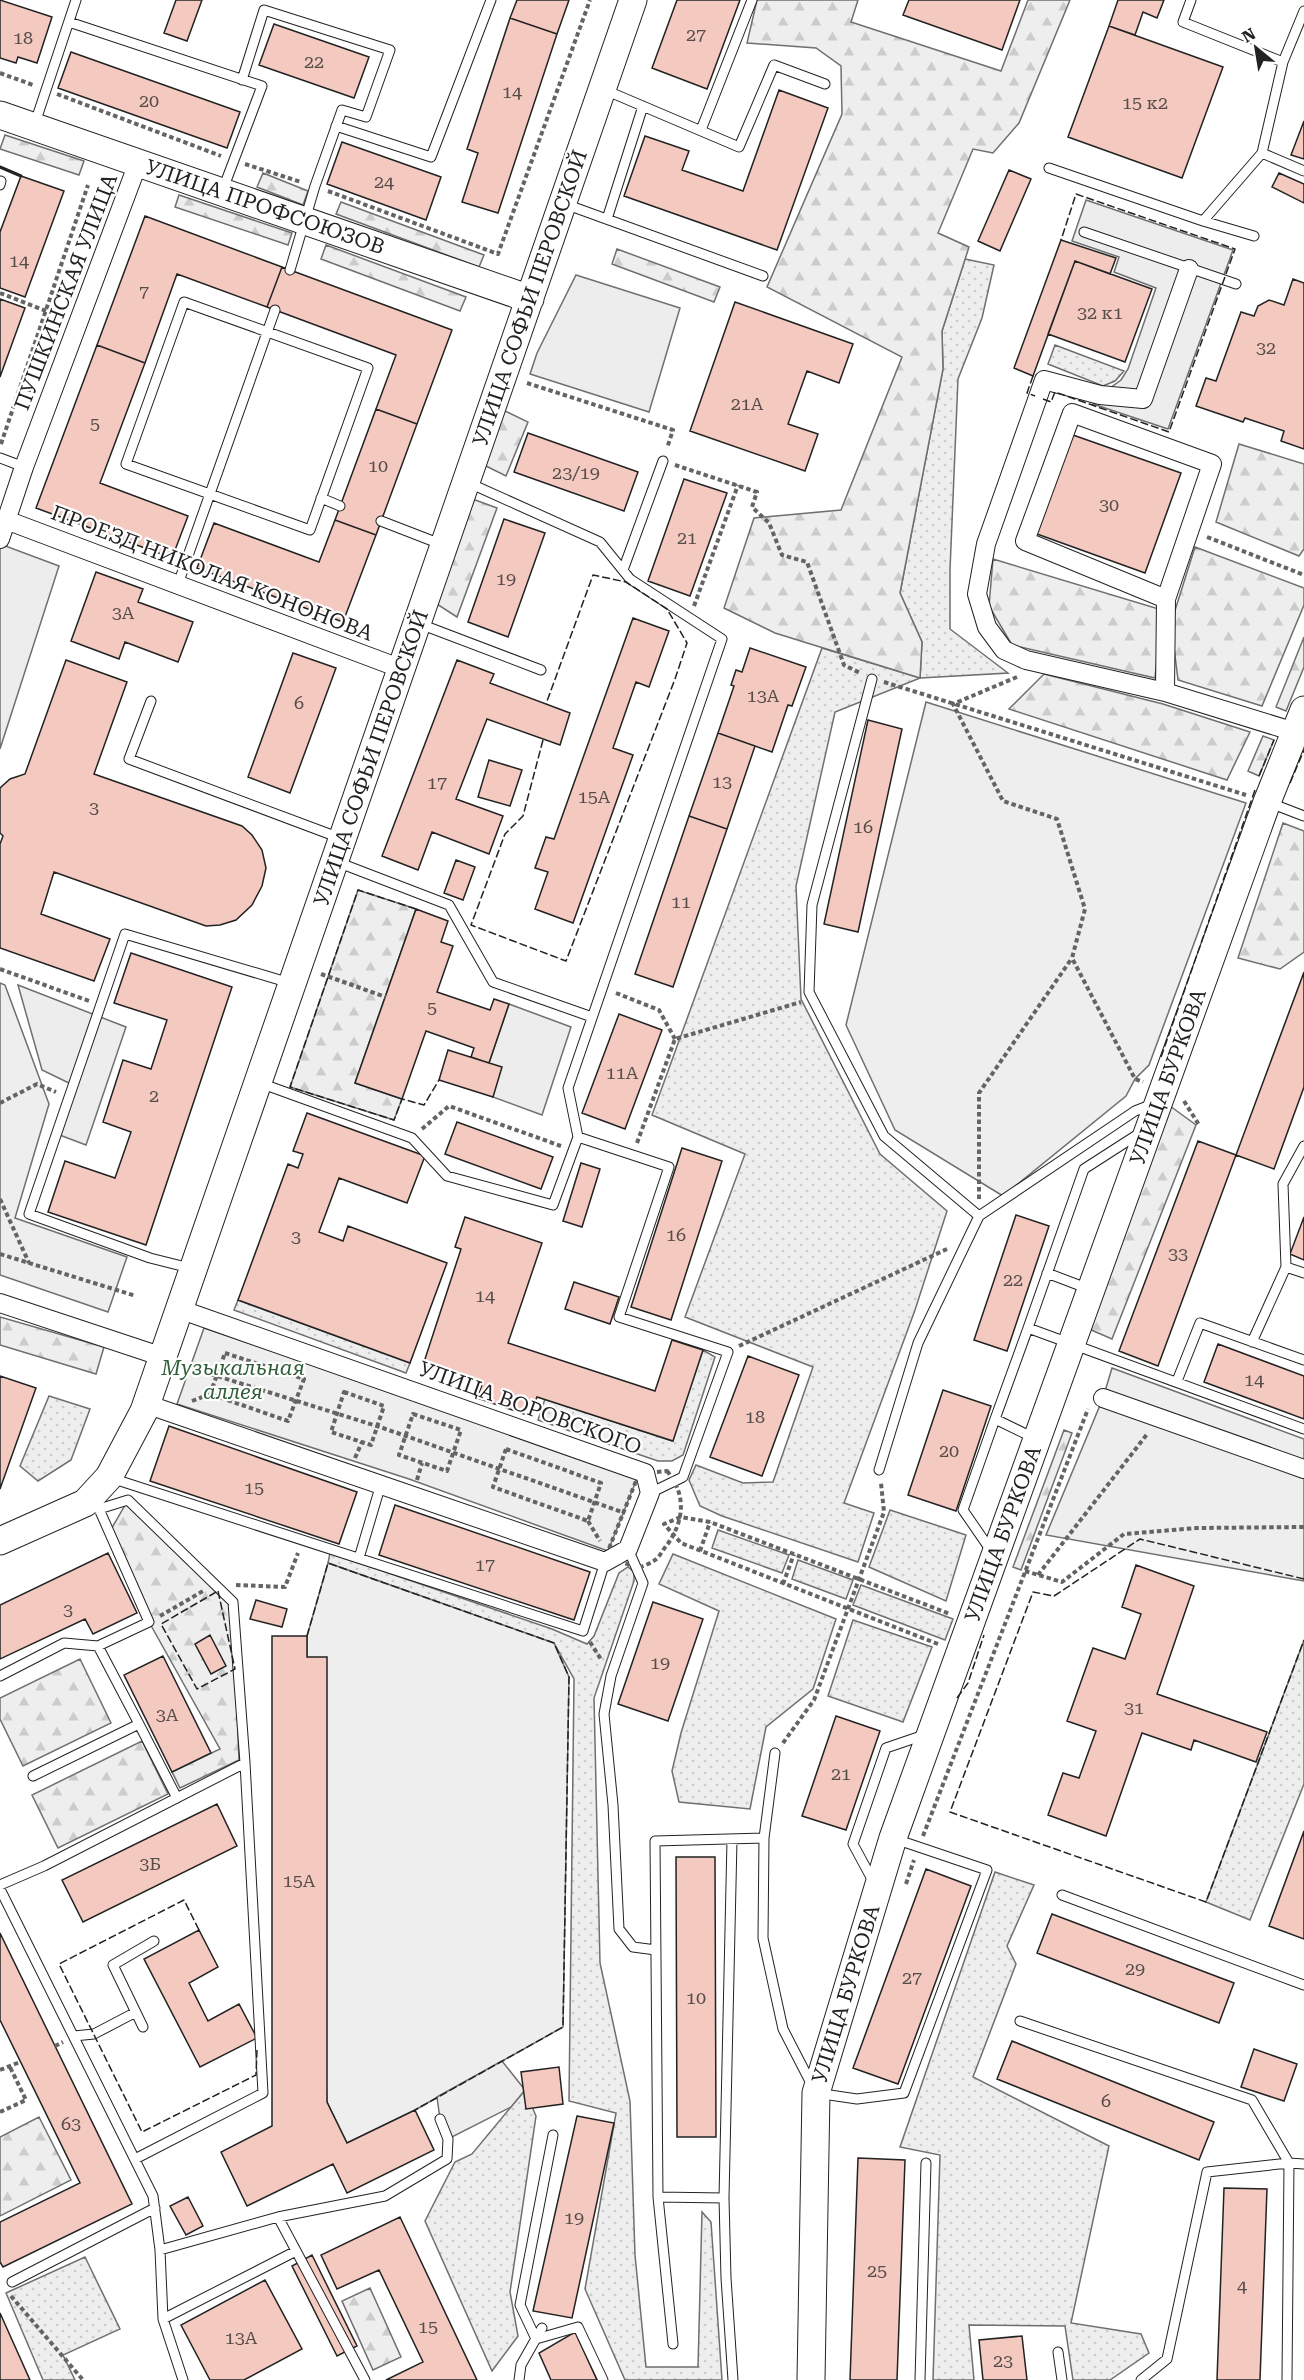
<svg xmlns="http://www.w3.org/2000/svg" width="1304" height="2380" font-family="'Roboto Serif',serif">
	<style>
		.grass { fill: url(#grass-dots); stroke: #6f6f6f; stroke-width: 1.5 }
		.forest { fill: url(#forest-firs); stroke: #6f6f6f; stroke-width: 1.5 }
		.park { fill: #eee; stroke: #6f6f6f; stroke-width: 1.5 }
		.parking { fill: #ededed; stroke: #6f6f6f; stroke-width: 1.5 }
		.building { fill: #f3c9c0; stroke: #222; stroke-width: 1.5 }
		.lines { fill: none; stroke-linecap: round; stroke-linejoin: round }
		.lane-casing { stroke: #222; stroke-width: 11 }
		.street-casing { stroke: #222; stroke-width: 20 }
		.secondary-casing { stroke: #222; stroke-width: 29 }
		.path { stroke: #646464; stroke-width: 4; stroke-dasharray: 4.5 3; stroke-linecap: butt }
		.lane { stroke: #fff; stroke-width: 9 }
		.street { stroke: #fff; stroke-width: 18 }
		.secondary { stroke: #fff; stroke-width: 27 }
		.fence { stroke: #222; stroke-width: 1.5; stroke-dasharray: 8 3; stroke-linecap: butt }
		.wall { stroke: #222; stroke-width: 3 }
		.labels { text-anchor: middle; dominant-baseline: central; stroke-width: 4.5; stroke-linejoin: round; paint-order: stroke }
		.number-label { font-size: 18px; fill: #564c4a }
		.street-label { font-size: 21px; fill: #222; stroke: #fff }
		.park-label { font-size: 21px; font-style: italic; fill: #2f5e38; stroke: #fff }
	</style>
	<defs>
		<pattern id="grass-dots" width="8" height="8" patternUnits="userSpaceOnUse" patternTransform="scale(1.5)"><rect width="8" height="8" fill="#eee"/><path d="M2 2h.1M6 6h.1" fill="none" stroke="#ccc" stroke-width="1.8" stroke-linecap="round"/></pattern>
		<pattern id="forest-firs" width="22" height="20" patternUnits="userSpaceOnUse" patternTransform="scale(1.5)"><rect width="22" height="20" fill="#eee"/><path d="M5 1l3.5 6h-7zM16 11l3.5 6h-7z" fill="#ccc"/></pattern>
	</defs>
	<rect width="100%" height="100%" fill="#fff"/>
	<path class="grass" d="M965 259 994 265 982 318 958 379 950 570V629L1008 673 920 678 835 712 796 886 801 999 880 1154 947 1211 915 1310 844 1503 874 1513 858 1562 722 1516 700 1506 689 1480 696 1465 743 1483 773 1482 813 1367 685 1317 745 1154 652 1115 822 648 920 678 922 642 900 593 943 369 942 331Z
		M1055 345 1124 371 1115 381 1103 386 1048 364Z
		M238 1300 410 1363 406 1373 234 1310Z
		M703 1350 715 1357 683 1455 672 1461H658L538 1420 545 1399 672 1441Z
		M49 1396 90 1409 71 1460 38 1481 20 1466Z
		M890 1510 966 1535 946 1601 869 1567Z
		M718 1530 789 1555 782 1573 712 1548Z
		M330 1553 552 1629 587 1644 594 1636 619 1573 628 1567 634 1572V1581L594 1698 600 1963 630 2101 635 2255 646 2367H698L702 2212 711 2222 722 2380H625L585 2289 616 2113 569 2101 574 1679 554 1643 328 1563Z
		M673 1554 836 1619 813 1689 766 1727 750 1809 679 1802 672 1771 681 1733 719 1611 659 1584Z
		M798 1560 853 1580 846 1599 792 1579Z
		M861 1585 953 1619 945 1640 853 1605Z
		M853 1620 932 1647 903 1722 828 1696Z
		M1304 1640V1784L1250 1920 1206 1902Z
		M995 1872 1034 1885 1007 1946 1016 1964 973 2077 1109 2146 1071 2323 1141 2334 1149 2353 1110 2380H1073L1065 2326 969 2325 974 2380H933L940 2155 900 2147Z
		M525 2090 536 2116 510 2292 518 2336 492 2371 425 2221 455 2162 472 2154Z
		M85 2257 120 2329 63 2355 75 2380H43L6 2293Z"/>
	<path class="forest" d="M757 0H858L851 22 1001 71 1028 0H1070L1019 123 993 153 973 149 938 233 969 247 942 331 943 369 900 593 922 642 920 678 775 633 724 608 754 518 841 510 902 357 767 287 842 114 841 66 816 48 747 43Z
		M5 135 84 161 79 175 0 149Z
		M263 173 308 191 303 205 257 187Z
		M179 195 292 233 288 245 175 207Z
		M341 202 484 255 479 267 336 214Z
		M326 245 466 297 460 311 321 259Z
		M617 249 720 287 714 302 612 264Z
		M499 408 528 422 506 476 482 464Z
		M1239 444 1304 464V549L1299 556 1216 522Z
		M467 497 497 508 457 617 429 599Z
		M1195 547 1304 588V605L1262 706 1178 680 1171 623Z
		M993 559 1162 610 1155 678 1012 645 989 606Z
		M1304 637V667L1286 711 1276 707Z
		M1044 674 1163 704 1250 732 1227 780 1009 709Z
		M1263 736 1274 740 1259 776 1248 771Z
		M1283 823 1304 831V952L1280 969 1238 958Z
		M358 890 416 909 355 1083 402 1099 394 1120 290 1087Z
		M1170 1106 1196 1125 1112 1339 1089 1329Z
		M0 1317 104 1347 96 1374 0 1345Z
		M1064 1430 1072 1433 1021 1570 1013 1567Z
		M128 1500 233 1602 239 1760 180 1788 172 1772 220 1749 149 1622 109 1533Z
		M80 1659 111 1723 23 1766 0 1719V1698Z
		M142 1741 168 1794 58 1848 32 1795Z
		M39 2117 71 2180 0 2216V2137Z
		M370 2288 401 2357 373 2370 342 2301Z"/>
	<path class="park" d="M926 702 1246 803 1149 1065 1135 1079 1126 1096 1003 1196 895 1130 846 1025Z
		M0 983 5 985 49 1104 15 1218 127 1257 108 1312 0 1275Z
		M204 1328 638 1476 608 1551 409 1479 177 1404Z
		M1112 1368 1304 1439V1581L1046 1535 1103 1398Z
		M328 1563 554 1643 569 1677 563 2027 415 2110 347 2143 327 2102 307 1657V1636Z"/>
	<path class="parking" d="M1086 200 1233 250 1168 429 1093 404 1099 387 1110 388 1121 380 1128 369 1156 288 1114 272 1119 257 1072 241Z
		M576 275 680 308 649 412 530 374 537 353Z
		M0 544 59 566 0 749Z
		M18 985 126 1027 86 1145 57 1134 73 1085 42 1070Z
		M509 1004 571 1027 542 1115 493 1097 489 1063Z
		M502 2061 525 2090 511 2107 448 2139 440 2119 437 2097Z"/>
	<path class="building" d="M0 0 52 17 37 63 18 57 16 63 0 58Z
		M176 0H202L187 41 164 33Z
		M517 0H569L557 34 510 18Z
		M677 0H740L707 89 652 68Z
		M909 0H1020L1002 50 903 15Z
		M1118 0H1164L1157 18 1143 12 1135 35 1109 26Z
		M510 18 557 34 498 213 462 202 478 153 467 149Z
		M274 24 369 57 354 98 259 65Z
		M1109 26 1223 67 1182 178 1068 137Z
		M71 52 240 112 227 148 58 88Z
		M779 90 828 108 777 250 624 196 645 136 689 151 682 170 743 191Z
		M1304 121V159L1291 155Z
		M342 142 441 177 426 220 327 184Z
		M1009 170 1031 179 1000 251 978 241Z
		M1279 173 1304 184V203L1272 187Z
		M21 176 64 191 25 297 0 288V232Z
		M145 216 282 267 267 307 177 274 145 363 97 345Z
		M1061 240 1116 258 1110 274 1075 261 1033 376 1014 368Z
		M1075 261 1152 289 1125 362 1048 334Z
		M282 267 452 330 417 424 376 409 396 355 267 307Z
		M1293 279 1304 283V449L1281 441 1284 431 1245 418 1243 422 1196 406 1206 378 1216 381 1241 312 1254 316 1258 306 1269 300 1284 305Z
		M0 299 25 308 0 377Z
		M735 302 853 344 839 383 807 371 788 424 818 434 805 471 690 431Z
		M97 345 145 363 100 483 188 516 172 558 36 508Z
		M376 409 417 424 376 535 335 520Z
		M528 433 638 472 624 511 514 472Z
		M1073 435 1181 473 1145 573 1037 534Z
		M684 479 727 493 690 596 648 581Z
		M504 519 545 533 508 637 468 622Z
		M335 520 376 535 343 622 197 568 214 523 319 562Z
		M96 572 143 589 138 602 193 622 178 662 125 642 119 659 71 641Z
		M633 618 669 631 649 687 636 682 613 748 633 755 573 923 535 909 548 872 535 868 546 837 554 839Z
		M750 648 806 667 792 706 788 705 772 752 718 733 734 686 731 685 736 670 742 672Z
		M293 653 336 668 290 793 248 777Z
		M66 660 127 682 94 774 242 826 252 835 262 850 266 868 262 886 252 905 236 920 220 925 206 926 54 872 41 914 110 939 94 981 0 948V844L3 836 0 833V788L10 779 25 774Z
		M457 660 494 674 490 683 570 713 560 745 487 719 456 799 503 816 489 854 432 832 418 870 382 856Z
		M868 720 902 729 858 932 824 924Z
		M718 733 755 746 727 829 689 816Z
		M489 760 522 770 510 806 478 797Z
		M689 816 727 829 673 987 635 974Z
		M456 860 475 867 463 900 444 893Z
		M416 909 448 921 441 942 453 946 437 992 490 1010 494 999 509 1004 489 1063 471 1057 474 1048 426 1031 402 1099 355 1083Z
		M131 953 232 987 146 1245 48 1212 65 1161 115 1178 131 1132 103 1122 123 1060 151 1069 167 1020 114 1003Z
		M1304 972V1087L1274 1169 1236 1155Z
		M619 1014 662 1030 625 1129 582 1113Z
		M448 1050 502 1067 493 1097 439 1080Z
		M307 1113 425 1156 407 1203 339 1178 319 1232 343 1241 348 1226 447 1263 410 1363 238 1300 288 1164 298 1168 303 1154 293 1151Z
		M457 1122 553 1157 541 1189 445 1154Z
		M1198 1141 1236 1155 1158 1366 1119 1351Z
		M682 1148 722 1161 671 1320 631 1307Z
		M581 1163 600 1169 582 1227 563 1221Z
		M1016 1215 1049 1226 1007 1351 974 1340Z
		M465 1217 542 1243 508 1343 655 1391 672 1340 703 1350 673 1441 537 1397 530 1416 477 1398 483 1382 424 1362 461 1249 455 1247Z
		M1304 1217V1260L1290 1254Z
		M574 1282 619 1297 610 1324 565 1309Z
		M1218 1344 1304 1376V1419L1204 1382Z
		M748 1356 799 1375 762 1476 710 1457Z
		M0 1376 36 1388 0 1489Z
		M943 1390 991 1406 956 1511 908 1495Z
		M169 1426 357 1492 339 1544 150 1481Z
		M395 1505 590 1572 574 1620 379 1555Z
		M108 1553 137 1613 93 1634 85 1619 0 1659V1605Z
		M1136 1565 1194 1586 1157 1694 1267 1732 1256 1762 1194 1740 1191 1750 1142 1733 1106 1836 1048 1815 1063 1773 1079 1778 1096 1731 1067 1721 1093 1648 1125 1659 1141 1614 1122 1607Z
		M256 1600 287 1609 282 1627 250 1619Z
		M653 1602 703 1619 668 1721 618 1704Z
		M210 1635 226 1666 211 1674 195 1644Z
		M272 1636H307V1657H327V2102L347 2143 415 2110 434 2150 347 2193 333 2164 247 2206 221 2152 272 2126Z
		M163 1656 211 1753 172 1772 124 1675Z
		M836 1716 880 1731 846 1830 802 1816Z
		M217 1804 237 1846 83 1922 62 1880Z
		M1304 1831V1939L1269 1926Z
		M676 1857H715L716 2137H677Z
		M926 1869 971 1886 898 2084 853 2068Z
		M1052 1914 1234 1983 1219 2023 1037 1953Z
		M199 1930 218 1967 189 1983 208 2021 239 2004 257 2038 200 2067 144 1959Z
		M0 1933 132 2204 3 2267 0 2262V2222L80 2183 0 2020Z
		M1012 2041 1214 2122 1199 2160 997 2079Z
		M1254 2049 1297 2064 1284 2101 1241 2087Z
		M559 2067 563 2104 526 2109 521 2072Z
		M577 2116 614 2123 572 2318 533 2311Z
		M858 2158 905 2160 897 2380H850Z
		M1224 2188 1267 2189 1260 2380H1217Z
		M188 2197 203 2226 186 2235 170 2206Z
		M400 2217 477 2380H386L423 2362 379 2270 337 2289 321 2255Z
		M312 2255 357 2346 337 2356 292 2266Z
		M265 2280 302 2349 244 2380H210L181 2325Z
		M0 2313 30 2380H0Z
		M575 2332 597 2380H551L539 2353Z
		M1022 2336 1027 2380H983L979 2340Z"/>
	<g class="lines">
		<g class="lane-casing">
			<path id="lane" d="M1191 0 1183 22 1283 62
				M1304 11 1283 62 1262 153 1304 171
				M69 22 262 86 223 189
				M242 80 264 10 390 50 366 117 342 110 315 186 290 270
				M605 90 739 147 774 65 825 84
				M34 126 76 0
				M336 126 431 157 491 0
				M701 130 752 0
				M1049 168 1203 221 1262 153
				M0 185 1 181
				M565 204 763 276
				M607 219 643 106
				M1203 221 1254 236
				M1084 232 1236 284
				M184 302 368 368 310 530 126 464Z
				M0 458 24 467
				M321 498 340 506
				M381 521 443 545
				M623 570 663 461
				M178 584 275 310
				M420 624 541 670
				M872 679 812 905 809 992 884 1136 979 1216
				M151 701 129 759 340 838
				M1270 803 1304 816
				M337 862 449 905 493 982 592 1017
				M260 1083 412 1138 447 1176 553 1205 578 1137 568 1088 722 639 630 579 600 542 469 483
				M578 1137 669 1167 619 1317 728 1352 683 1477 650 1493
				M1304 1146 1283 1184 1286 1267 1304 1273
				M190 1268 150 1258 29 1214 125 934 290 983
				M1047 1273 1089 1289
				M1028 1328 1084 1169 1140 1133
				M1252 1342 1286 1267
				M1177 1381 1200 1323 1304 1360
				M995 1419 1028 1328 1304 1429
				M879 1470 918 1343 979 1216 1135 1111 1153 1104
				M111 1478 583 1631 605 1562
				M628 1549 643 1583 611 1676 604 1714 613 1805 619 1929 633 1947 656 1950
				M992 1552 963 1510 995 1419 1034 1438
				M359 1558 381 1484
				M0 1676 64 1643 98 1646 149 1622 99 1509
				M139 1724 177 1798
				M775 1753 764 1838 763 1938 783 2029 816 2093 857 2099 904 2093 987 1870 895 1839
				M33 1776 139 1724 98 1646
				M732 1840 724 2198 726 2278 733 2380
				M873 1881 853 1844 886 1748 927 1734
				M0 1885 44 1866 245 1763 233 1602 128 1500 99 1509 87 1504
				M0 1889 153 2196 160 2250 163 2319 183 2380
				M1062 1895 1304 1985
				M1020 2021 1252 2100 1289 2163 1304 2164
				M143 2027 113 1965 154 1941
				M74 2036 94 2034 136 2012
				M553 2135 520 2305 536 2339 578 2327 603 2380
				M135 2159 263 2093 245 1763
				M658 2197 673 2344
				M724 2198 658 2197 655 1841 764 1838
				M278 2217 365 2380
				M160 2250 278 2217 385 2196 447 2159 448 2139 440 2119
				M12 2282 155 2208
				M163 2319 296 2251
				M1058 2352 1062 2380
				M519 2380 521 2365 542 2328
				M920 2380 926 2163
				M1141 2380 1167 2359 1207 2172 1289 2163 1287 2380"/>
		</g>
		<g class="street-casing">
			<path id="street" d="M1189 269 1143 399 1100 395 1044 380 986 544 977 594 987 627 1004 650 1026 660 1165 692 1295 732
				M6 520 402 669
				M0 539 24 467 138 163
				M1165 692 1166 599 1212 464 1072 413 1025 541 1166 599
				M0 1303 163 1357
				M1103 1398 1304 1469
				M146 1404 605 1562 628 1549 650 1493 645 1473 179 1309"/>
		</g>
		<g class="secondary-casing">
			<path id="secondary" d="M0 115 530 299
				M0 1541 85 1503 109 1477 144 1411 633 0
				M811 2380 816 2093 893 1838 1267 802 1304 710"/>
		</g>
		<path class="path" d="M0 73 33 85
			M57 94 221 156
			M245 164 301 182
			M328 191 498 254 590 0
			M0 293 46 311
			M527 383 673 430 667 448
			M20 387 34 391
			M1 444 88 185
			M675 465 757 492 752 507 769 523 782 555 807 562 844 665 860 673
			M1207 537 1304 575
			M694 606 738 485
			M1017 677 953 704 1003 801 1057 819 1085 909 1072 958 1135 1079 1143 1082
			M884 682 1246 795
			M0 969 89 1001
			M321 974 386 997
			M616 993 659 1010 675 1039
			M1184 1101 1199 1125
			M0 1103 37 1084 56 1092
			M422 1129 449 1106 561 1146
			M637 1143 675 1039 801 1002
			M0 1199 29 1263
			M979 1199V1093L1072 958
			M0 1254 136 1296
			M739 1346 947 1249
			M225 1353 304 1379 288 1421 210 1394Z
			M182 1365 383 1428 625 1513
			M344 1392 384 1406 371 1445 331 1432Z
			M192 1401 210 1394
			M413 1414 461 1430 447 1471 399 1455Z
			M506 1449 601 1483 588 1521 493 1487Z
			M355 1458 362 1442
			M667 1471C686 1494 685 1520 667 1545 663 1549 660 1557 655 1560 650 1564 643 1566 638 1568L613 1559 608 1551 638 1476 645 1473Z
			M417 1480 422 1463
			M588 1521 600 1541
			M700 1551 710 1522
			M1025 1571 1062 1582 1124 1534 1197 1528 1304 1527
			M1038 1575 1148 1433
			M783 1584 794 1554
			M236 1585 285 1587 298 1553
			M160 1616 203 1591
			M590 1642 602 1661
			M938 1644 681 1543 664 1524 681 1517 710 1522 950 1614
			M783 1743 814 1700 884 1512 881 1483
			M923 1836 1088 1409
			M906 1884 914 1860
			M55 2046 63 2042
			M0 2070 20 2062
			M0 2112 26 2100 9 2065
			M11 2296 83 2380"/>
		<use href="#lane" class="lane"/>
		<use href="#street" class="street"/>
		<use href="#secondary" class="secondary"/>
		<path class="fence" d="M1033 376 1027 393 1035 396
			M1043 399 1051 402 1055 392 1169 432 1235 249 1076 194 1061 240
			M543 740 523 816 505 834 471 925 566 961 675 679 687 643 667 609 626 582 593 575 546 704
			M1259 776 1274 740
			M1290 783 1304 750
			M416 909 358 890 290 1087 394 1120 402 1099 424 1105 439 1080
			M1161 1057 1255 790
			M1304 1579 1140 1539 1054 1596 1033 1592 950 1812 1206 1902 1304 1640
			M218 1591 235 1669 197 1689 161 1624Z
			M307 1636 328 1563 554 1643 569 1677 563 2027 415 2110
			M957 1698 968 1683 984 1635
			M199 1930 184 1900 59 1964 142 2132 256 2075 257 2050"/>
		<path class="wall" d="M0 167 21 176"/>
	</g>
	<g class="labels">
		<g class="number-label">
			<text x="696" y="34">27</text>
			<text x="23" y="37">18</text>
			<text x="314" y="61">22</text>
			<text x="512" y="91">14</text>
			<text x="149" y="100">20</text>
			<text x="1145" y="102">15 к2</text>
			<text x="384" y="181">24</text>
			<text x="19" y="260">14</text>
			<text x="144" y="291">7</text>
			<text x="1100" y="312">32 к1</text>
			<text x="1266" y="347">32</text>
			<text x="747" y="403">21А</text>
			<text x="95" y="423">5</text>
			<text x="378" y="465">10</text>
			<text x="576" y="472">23/19</text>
			<text x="1109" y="504">30</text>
			<text x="687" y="537">21</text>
			<text x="506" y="578">19</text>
			<text x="123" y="612">3А</text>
			<text x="763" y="695">13А</text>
			<text x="299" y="702">6</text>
			<text x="722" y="781">13</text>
			<text x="437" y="782">17</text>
			<text x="594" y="796">15А</text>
			<text x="94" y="807">3</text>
			<text x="863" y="826">16</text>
			<text x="681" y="901">11</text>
			<text x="432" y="1007">5</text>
			<text x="622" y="1072">11А</text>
			<text x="154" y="1095">2</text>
			<text x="676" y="1234">16</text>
			<text x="296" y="1236">3</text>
			<text x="1178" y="1253">33</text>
			<text x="1013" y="1279">22</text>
			<text x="485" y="1295">14</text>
			<text x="1254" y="1379">14</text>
			<text x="755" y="1416">18</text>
			<text x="949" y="1450">20</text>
			<text x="254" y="1487">15</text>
			<text x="485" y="1564">17</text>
			<text x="68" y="1609">3</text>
			<text x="660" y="1662">19</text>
			<text x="1134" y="1707">31</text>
			<text x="167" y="1714">3А</text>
			<text x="841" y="1773">21</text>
			<text x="150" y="1863">3Б</text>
			<text x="299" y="1880">15А</text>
			<text x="1135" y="1968">29</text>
			<text x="912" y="1977">27</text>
			<text x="696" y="1997">10</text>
			<text x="1106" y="2100">6</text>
			<text x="71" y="2123">63</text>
			<text x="574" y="2217">19</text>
			<text x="877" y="2270">25</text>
			<text x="1242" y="2285">4</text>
			<text x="428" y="2326">15</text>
			<text x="241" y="2337">13А</text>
			<text x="1003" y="2360">23</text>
		</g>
		<g class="street-label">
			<text transform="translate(265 207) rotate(19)">УЛИЦА ПРОФСОЮЗОВ</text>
			<text transform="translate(66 292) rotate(-69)">ПУШКИНСКАЯ УЛИЦА</text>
			<text transform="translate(530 298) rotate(-71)">УЛИЦА СОФЬИ ПЕРОВСКОЙ</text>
			<text transform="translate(212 573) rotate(21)">ПРОЕЗД НИКОЛАЯ КОНОНОВА</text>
			<text transform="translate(371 758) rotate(-71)">УЛИЦА СОФЬИ ПЕРОВСКОЙ</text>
			<text transform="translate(1168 1077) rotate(-70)">УЛИЦА БУРКОВА</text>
			<text transform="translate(530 1408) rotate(20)">УЛИЦА ВОРОВСКОГО</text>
			<text transform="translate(1003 1534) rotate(-70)">УЛИЦА БУРКОВА</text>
			<text transform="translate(846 1994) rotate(-73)">УЛИЦА БУРКОВА</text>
		</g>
		<g class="park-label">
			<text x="233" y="1368">Музыкальная<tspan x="233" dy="24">аллея</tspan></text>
		</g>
	</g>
	<g transform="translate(1256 48) rotate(330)" stroke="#ffffff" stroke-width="4.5" paint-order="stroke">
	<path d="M0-4.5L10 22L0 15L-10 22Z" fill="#222222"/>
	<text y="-9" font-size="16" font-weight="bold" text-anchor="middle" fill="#222222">N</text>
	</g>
</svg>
